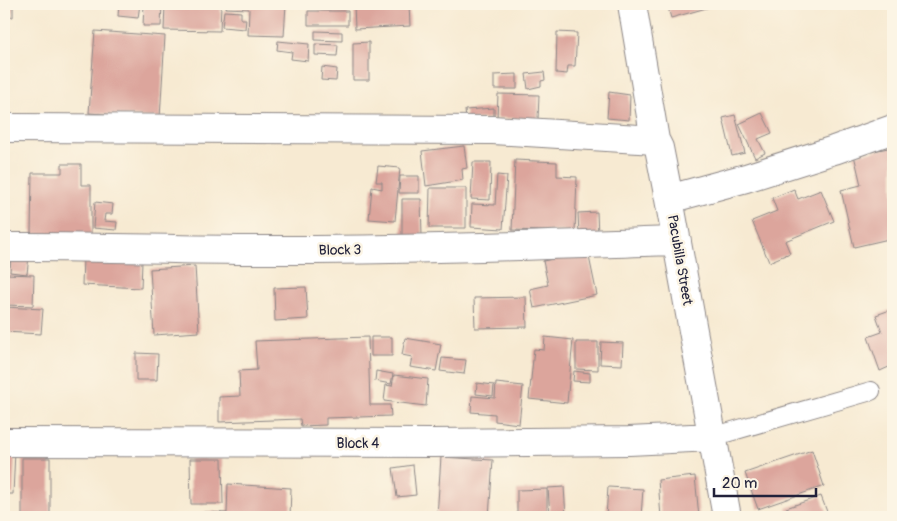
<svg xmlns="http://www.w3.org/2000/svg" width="897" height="521" font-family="Pangolin,sans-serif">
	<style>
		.building { fill: #dca59c }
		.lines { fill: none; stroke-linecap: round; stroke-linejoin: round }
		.lane-casing { stroke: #8c8686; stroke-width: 20 }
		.street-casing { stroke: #8c8686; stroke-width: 30 }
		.lane { stroke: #fff; stroke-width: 18 }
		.street { stroke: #fff; stroke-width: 28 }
		.labels { text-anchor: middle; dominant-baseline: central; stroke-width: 5; stroke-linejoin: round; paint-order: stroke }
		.street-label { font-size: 14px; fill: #22223b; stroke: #fcf5e5 }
	</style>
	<rect width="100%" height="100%" fill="#fcf5e5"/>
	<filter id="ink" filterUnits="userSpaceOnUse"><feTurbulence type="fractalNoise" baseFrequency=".02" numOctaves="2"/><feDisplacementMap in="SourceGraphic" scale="10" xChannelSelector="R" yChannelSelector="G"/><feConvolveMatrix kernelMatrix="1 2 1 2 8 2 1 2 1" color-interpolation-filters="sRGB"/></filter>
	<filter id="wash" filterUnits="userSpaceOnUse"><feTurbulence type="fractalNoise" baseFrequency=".0096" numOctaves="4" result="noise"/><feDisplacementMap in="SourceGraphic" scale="20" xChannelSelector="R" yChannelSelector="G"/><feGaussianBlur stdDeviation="1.12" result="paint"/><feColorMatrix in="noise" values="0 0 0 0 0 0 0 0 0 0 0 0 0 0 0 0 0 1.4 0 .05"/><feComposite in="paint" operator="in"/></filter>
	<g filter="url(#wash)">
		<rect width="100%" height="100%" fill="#f7ead2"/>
		<g id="blocks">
			<path class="building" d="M4 4H13V17L4 16Z
				M119 4H140L138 18 118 16Z
				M144 4H162L161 26H143Z
				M165 4H221L220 31 164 30Z
				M227 4H286L284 36 248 35 249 9 226 8Z
				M305 4H347V6L305 7Z
				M354 4H409L410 26 355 29Z
				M667 4H716L717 5 671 18Z
				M224 11 241 12V19H246L245 29 222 27Z
				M308 11H348V25H308Z
				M95 31 165 36 160 118 89 113Z
				M315 31 342 32V41L315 40Z
				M557 32 577 33 575 66H568L567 74 556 73Z
				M278 41 309 44 308 61 291 59 292 52 277 50Z
				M369 42V80H353V43Z
				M315 44 338 45 337 56 315 55Z
				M322 67 337 69 336 81 321 80Z
				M544 72 545 80 541 81V86L528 89 526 74Z
				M517 74V89H494V75Z
				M609 92 630 95 629 120 607 118Z
				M498 94 539 95 538 119 497 118Z
				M494 108V118L466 120 465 110Z
				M762 113 772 133 758 139 765 153 755 158 739 124Z
				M735 115 745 153 732 156 723 118Z
				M464 146 467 168 462 169 463 180 426 186 422 151Z
				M893 147V238L854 247 841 190 861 185 854 155Z
				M515 160 557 162V176L577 177 575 232 512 230Z
				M473 162H491L490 200 471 199Z
				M62 164H81V185H91V235L31 234 32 173H62Z
				M378 166 400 168 395 221 369 219 372 187 382 189V182H376Z
				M4 171H8V235L4 234Z
				M497 175 507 176 503 229 471 227 472 204 495 205Z
				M400 176H419V193H399Z
				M430 188H466V228H429Z
				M794 189 798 199 821 190 834 221 785 241 790 253 769 262 752 221 777 211 772 198Z
				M402 199H421L422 237H402Z
				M95 202 113 204 112 214H105L104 221 117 222 116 230 93 228Z
				M597 212 598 235 579 236 578 213Z
				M588 252 597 295 534 308 530 289 548 285 543 261Z
				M11 255 29 256 27 274 10 272Z
				M83 258 142 262 141 288 82 285Z
				M195 266 199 332 154 335 150 269Z
				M6 274 34 275 33 306 5 305Z
				M306 287 308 319 275 321 274 288Z
				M526 297 527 327 475 328 474 298Z
				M4 307 43 309 41 334 4 332Z
				M893 309V372L891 366 880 371 868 337 882 332 876 315Z
				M368 337 370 405H390L391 416 326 418V425L301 426 300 419 219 422V397L240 396 239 371 257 370 255 341Z
				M371 337H392V356H371Z
				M545 337 573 340 567 403 529 399 534 349 544 350Z
				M405 338 441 344 436 371 410 367 412 357 402 355Z
				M576 342H598V370L576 369Z
				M601 342 623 343 622 365 600 364Z
				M136 353 158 354 157 380H136Z
				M442 358 466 360 464 374 440 371Z
				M376 371 393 374 391 384 375 381Z
				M574 371 590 373V382L573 381Z
				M394 375 428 379 426 406 384 401 386 385 392 386Z
				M477 383 494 385 493 396 476 394Z
				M496 383 523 386 519 424 495 421V414L471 412 472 396 495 398Z
				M812 450 824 486 758 509 745 473Z
				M4 451H15L13 494H4Z
				M441 457 493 460 489 517H437Z
				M22 458H50V517H22Z
				M190 459H222L223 504H191Z
				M413 465 416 495 397 497 393 468Z
				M695 476 699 517H661L658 480Z
				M228 484 291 488 290 517H204V512L227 513Z
				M564 487 566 517H550L548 488Z
				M608 487 643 489 641 517H606Z
				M547 489V517H517V490Z
				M821 496 829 517H789L786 508Z"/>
		</g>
	</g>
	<g filter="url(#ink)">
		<use href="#blocks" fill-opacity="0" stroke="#8c8686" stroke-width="1"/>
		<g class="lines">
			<g class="lane-casing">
				<path id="lane" d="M712 437 871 391"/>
			</g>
			<g class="street-casing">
				<path id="street" d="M632 4 655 140 659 148 669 199 727 517
					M4 128 493 130 655 140
					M669 199 746 178 834 150 893 129
					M4 247C101 246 198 251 295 250 422 250 550 245 677 241
					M4 442 433 443 629 441 712 437"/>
			</g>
			<use href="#lane" class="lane"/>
			<use href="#street" class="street"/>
		</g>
	</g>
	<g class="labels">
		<g class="street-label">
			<text transform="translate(340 250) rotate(-1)">Block 3</text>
			<text transform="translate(680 260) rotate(80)">Pacubilla Street</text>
			<text x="358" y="443">Block 4</text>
		</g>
	</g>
	<rect width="897" height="521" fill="none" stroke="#fcf5e5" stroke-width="20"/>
	<path d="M714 488v8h102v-8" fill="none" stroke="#22223b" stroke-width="2.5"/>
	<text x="722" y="488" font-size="15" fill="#22223b" stroke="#fcf5e5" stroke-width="4" paint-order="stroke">20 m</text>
</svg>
